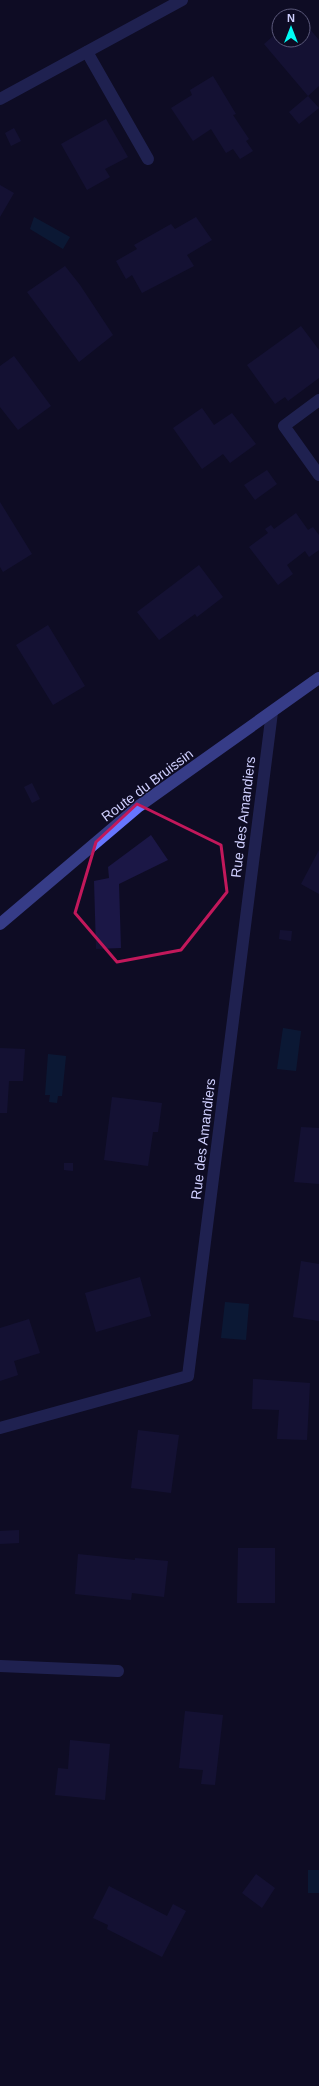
<svg xmlns="http://www.w3.org/2000/svg" width="319" height="2086" font-family="Helvetica,sans-serif">
	<style>
		.water { fill: #082747 }
		.building { fill: #1b1746 }
		.lines { fill: none; stroke-linecap: round; stroke-linejoin: round }
		.lane { stroke: #343b86; stroke-width: 12 }
		.street { stroke: #343b86; stroke-width: 12 }
		.secondary { stroke: #6776ff; stroke-width: 12 }
		.marked { fill: none; stroke: #c2185b; stroke-width: 3; stroke-linejoin: round }
		.labels { text-anchor: middle; dominant-baseline: central; stroke-width: 3; stroke-linejoin: round; paint-order: stroke }
		.street-label { font-size: 14px; fill: #d0d0ff; stroke: #0e0c24 }
	</style>
	<rect width="100%" height="100%" fill="#0e0c24"/>
	<path class="water" d="M34 217 70 237 63 249 30 229Z
		M283 1028 301 1031 296 1071 277 1069Z
		M48 1054 66 1056 62 1096H58L57 1103 49 1102 50 1095H45Z
		M225 1302 249 1304 246 1340 221 1338Z
		M308 1870H319V1893H308Z"/>
	<path class="building" d="M303 21 319 40V86L308 96 264 44 279 31V40H303Z
		M213 76 236 114 233 115 249 139 246 141 253 151 240 159 233 149 226 153 211 129 193 141 171 108 192 95 190 90Z
		M308 96 319 108 299 124 289 112Z
		M106 119 128 157 105 169 110 177 87 190 61 144Z
		M14 128 21 141 11 146 5 133Z
		M0 185 14 193 0 217Z
		M196 217 212 240 187 255 194 266 142 293 132 275 126 279 116 261 137 249 134 245 171 224 175 229Z
		M65 266 80 285 113 335 79 362 27 292Z
		M301 326 319 350V378L288 401 285 397 275 404 247 365Z
		M14 356 51 406 18 430 0 407V366Z
		M202 408 214 425 232 413 256 444 230 463 223 454 202 469 173 428Z
		M267 470 277 484 255 500 244 485Z
		M0 502 32 554 3 572 0 567Z
		M296 513 308 530 313 527 319 535V550L309 557 305 551 287 565 293 574 278 585 249 547 268 533 265 529 271 525 274 529Z
		M199 565 223 597 197 617 195 614 159 640 137 612Z
		M48 625 85 686 53 705 16 645Z
		M32 783 40 799 32 803 24 787Z
		M151 835 168 860 119 884 121 948 96 949 94 881 109 878 108 867Z
		M319 850V894L301 884Z
		M280 930 292 931 291 941 279 939Z
		M0 1048 25 1049 23 1081H9L7 1113H0Z
		M112 1097 162 1103 158 1132H153L148 1166 104 1160Z
		M301 1127 319 1128V1184L294 1182Z
		M64 1163H73V1171L64 1170Z
		M301 1261 319 1264V1321L293 1317Z
		M140 1277 151 1316 96 1332 85 1293Z
		M29 1319 40 1353 14 1361 18 1375 0 1381V1328Z
		M253 1379 310 1383 307 1440 277 1439 279 1410 252 1409Z
		M138 1430 179 1435 171 1493 131 1488Z
		M19 1530V1543L0 1544V1531Z
		M238 1548H275V1603H237Z
		M78 1554 135 1560V1558L168 1561 164 1597 132 1593 131 1600 75 1594Z
		M185 1711 223 1715 215 1785 201 1784 203 1770 179 1768Z
		M70 1740 110 1744 105 1800 55 1795 58 1768 68 1769Z
		M256 1874 275 1888 262 1908 242 1893Z
		M109 1886 167 1916 173 1904 186 1911 162 1957 107 1929 108 1925 93 1918Z"/>
	<g class="lines">
		<path class="lane" d="M87 52 148 159"/>
		<path class="street" d="M0 99 182 0
			M319 400 284 426 319 475
			M0 1428 188 1376 272 712
			M0 1666 118 1671"/>
		<path class="secondary" d="M0 924 139 806 319 678"/>
	</g>
	<path d="M0 0H319V2086H0ZM137 804 221 845 227 892 181 950 117 962 75 913 96 842Z" fill="#0e0c24" fill-opacity=".55" fill-rule="evenodd"/>
	<path class="marked" d="M137 804 221 845 227 892 181 950 117 962 75 913 96 842Z"/>
	<g class="labels">
		<g class="street-label">
			<text transform="translate(147 785) rotate(-37)">Route du Bruissin</text>
			<text transform="translate(243 817) rotate(-83)">Rue des Amandiers</text>
			<text transform="translate(203 1139) rotate(-83)">Rue des Amandiers</text>
		</g>
	</g>
	<g transform="translate(291 28)"><circle r="19" fill="#0e0c24" stroke="#5c5a7c"/>
	<path d="M0-3L7 15L0 10L-7 15Z" fill="#00fbf5"/>
	<text y="-6" font-size="11" font-weight="bold" text-anchor="middle" fill="#d0d0ff">N</text>
	</g>
</svg>
